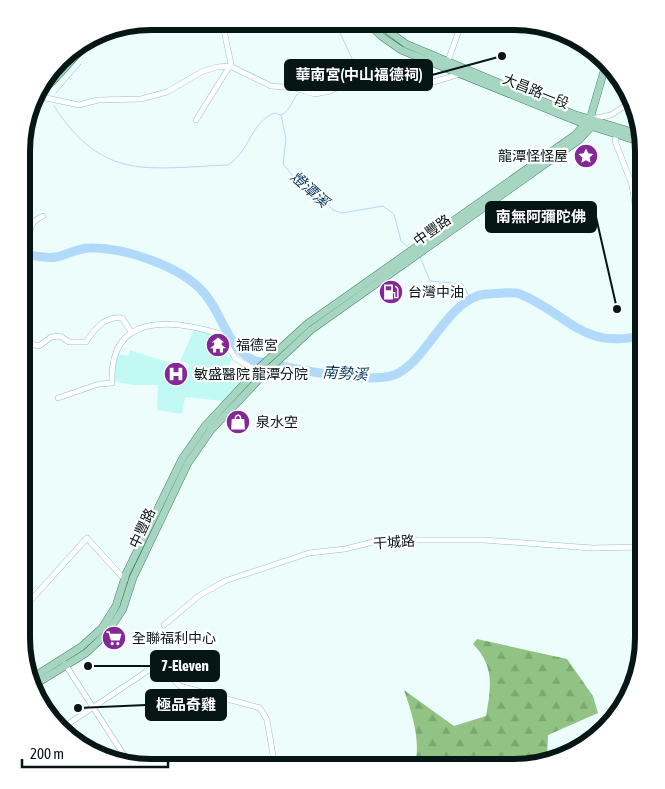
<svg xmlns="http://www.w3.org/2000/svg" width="665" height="789" font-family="'Asap Condensed','Noto Sans TC',sans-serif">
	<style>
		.built { fill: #c2f9f5 }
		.forest { fill: url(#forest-firs) }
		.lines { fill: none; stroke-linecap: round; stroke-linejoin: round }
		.stream { stroke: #b1d9f9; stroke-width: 1 }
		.river { stroke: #b1d9f9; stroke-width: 9 }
		.minor-casing { stroke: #97c1be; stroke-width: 6 }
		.major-casing { stroke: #47816b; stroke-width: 8 }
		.minor { stroke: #fff; stroke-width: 5 }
		.major { stroke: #a6d6c2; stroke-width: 7 }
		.labels { text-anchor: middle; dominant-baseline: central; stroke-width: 4.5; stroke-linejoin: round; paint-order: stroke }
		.street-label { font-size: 14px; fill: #061615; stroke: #fff }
		.poi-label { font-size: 14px; fill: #061615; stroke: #fff; text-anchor: start }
		.water-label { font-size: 15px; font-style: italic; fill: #003859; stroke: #fff }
		.rim { fill: none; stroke: #061615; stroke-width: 6 }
		.leader { fill: none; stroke: #061615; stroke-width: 2 }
		.callout-dot { fill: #061615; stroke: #fff; stroke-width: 2 }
		.callout { fill: #061615; stroke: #061615; stroke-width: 2 }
		.callout-label { font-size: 15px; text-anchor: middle; font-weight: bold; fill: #fff }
	</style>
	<defs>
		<pattern id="forest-firs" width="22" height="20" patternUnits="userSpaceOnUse" patternTransform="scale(1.25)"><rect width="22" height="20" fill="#91c384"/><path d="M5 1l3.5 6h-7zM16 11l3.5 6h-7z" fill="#7ca771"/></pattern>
	</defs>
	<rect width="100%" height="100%" fill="#ecfdfc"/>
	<path class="built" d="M195 328 217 335 212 347 219 355 223 351 232 360 227 368 246 378 223 401 185 397 182 414 157 410 158 385H132L113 381 116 353 128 356 130 350 188 369 189 364 180 361Z"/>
	<path class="forest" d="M477 639 567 659 593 696 598 713 548 735 547 760 522 767H438L437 758 426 767H414C422 744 412 713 404 690L454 726 486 716C491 688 495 666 473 644Z"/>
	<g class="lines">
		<path class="stream" d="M68 52 69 53
			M305 89 334 71 354 63 335 22
			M301 91C292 97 292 110 281 115L286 139 283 164 293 176 318 193 333 210 342 213 383 206 394 214 401 241 409 248
			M56 93 81 64
			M54 106C103 182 148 168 228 165 251 150 248 126 274 113L281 115
			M420 257 430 281 463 284 470 299"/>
		<path class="river" d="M22 254C33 255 46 259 56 257 67 255 78 248 89 248 124 247 181 266 204 293 224 316 226 347 255 361 288 367 364 385 394 375 427 363 447 298 486 294 495 294 511 291 520 294 569 314 582 351 644 335"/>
		<g class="minor-casing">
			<path id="minor" d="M431 22 458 32
				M448 61 462 22
				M37 96 79 105 98 100 141 99 167 92 201 72 217 67 230 66 271 86 295 88 315 94 330 91 351 81 423 85 460 74
				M591 119 611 115 631 102
				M196 120 231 64 222 21
				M617 133 615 141 632 185 644 263
				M22 244 29 241C30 228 30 222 43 216
				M22 342 39 346 51 337 60 336 69 342H86C95 328 105 316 122 318L132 333
				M58 398 99 384 112 383C109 312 172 319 221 334L235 358 258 372
				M21 611 87 538 125 580
				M164 625 200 595 225 581 309 553 345 549 381 540H483L592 548 644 547
				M65 664 129 763
				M62 728 158 664 180 686 260 708 267 720 275 767
				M261 767 275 759"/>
		</g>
		<g class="major-casing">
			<path id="major" d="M367 22 381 36 401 50 584 124 641 142
				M376 22 406 44 573 114 639 134
				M34 98 52 82 91 39
				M32 678 81 647 102 628 116 606 126 574 182 459 205 426 260 367 307 324 575 135 590 119 606 64
				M34 685 86 653 107 633 123 609 133 578 188 463 211 430 268 370 311 330 579 140 592 126"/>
		</g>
		<use href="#minor" class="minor"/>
		<use href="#major" class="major"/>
	</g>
	<defs>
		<g id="sight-disc" transform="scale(1.25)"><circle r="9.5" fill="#822996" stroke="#fff"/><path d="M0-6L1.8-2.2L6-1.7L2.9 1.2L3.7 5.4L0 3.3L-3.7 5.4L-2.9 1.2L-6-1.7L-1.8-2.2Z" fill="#fff"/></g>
		<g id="fuel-disc" transform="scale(1.25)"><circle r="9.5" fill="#822996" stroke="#fff"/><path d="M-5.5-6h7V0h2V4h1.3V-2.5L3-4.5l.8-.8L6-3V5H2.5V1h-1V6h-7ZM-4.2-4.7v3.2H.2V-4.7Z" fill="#fff"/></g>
		<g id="temple-disc" transform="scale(1.25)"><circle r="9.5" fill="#822996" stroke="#fff"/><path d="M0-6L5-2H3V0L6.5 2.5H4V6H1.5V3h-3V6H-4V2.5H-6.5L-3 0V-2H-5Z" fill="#fff"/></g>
		<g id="hospital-disc" transform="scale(1.25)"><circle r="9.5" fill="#822996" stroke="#fff"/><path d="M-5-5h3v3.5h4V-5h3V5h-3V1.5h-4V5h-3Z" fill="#fff"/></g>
		<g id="shop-disc" transform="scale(1.25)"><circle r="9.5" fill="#822996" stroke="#fff"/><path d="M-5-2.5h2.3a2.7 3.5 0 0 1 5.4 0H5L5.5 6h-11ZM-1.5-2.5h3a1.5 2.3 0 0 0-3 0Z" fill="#fff"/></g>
		<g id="supermarket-disc" transform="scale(1.25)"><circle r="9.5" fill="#822996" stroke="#fff"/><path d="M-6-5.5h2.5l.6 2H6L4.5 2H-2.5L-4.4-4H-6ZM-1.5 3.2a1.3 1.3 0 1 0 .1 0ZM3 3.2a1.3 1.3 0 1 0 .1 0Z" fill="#fff"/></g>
	</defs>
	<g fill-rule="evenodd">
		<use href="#sight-disc" x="586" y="156"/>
		<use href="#fuel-disc" x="391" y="292"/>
		<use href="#temple-disc" x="218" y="345"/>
		<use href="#hospital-disc" x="176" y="374"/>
		<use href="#shop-disc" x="238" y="422"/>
		<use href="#supermarket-disc" x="114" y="638"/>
	</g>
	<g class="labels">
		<g class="street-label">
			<text transform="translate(536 91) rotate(22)">大昌路一段</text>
			<text transform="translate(432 230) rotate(-35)">中豐路</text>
			<text transform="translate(142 528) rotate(-65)">中豐路</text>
			<text transform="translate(394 542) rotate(-4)">干城路</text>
		</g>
		<g class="poi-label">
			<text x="568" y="156" text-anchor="end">龍潭怪怪屋</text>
			<text x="408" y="292">台灣中油</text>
			<text x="236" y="345">福德宮</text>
			<text x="194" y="374">敏盛醫院 龍潭分院</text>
			<text x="256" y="422">泉水空</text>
			<text x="132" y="638">全聯福利中心</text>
		</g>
		<g class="water-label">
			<text transform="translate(310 189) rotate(42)">燈潭溪</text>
			<text transform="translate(345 373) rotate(3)">南勢溪</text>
		</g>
	</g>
	<path d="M0 0H665V789H0ZM151 30H514A121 121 0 0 1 635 151V638A121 121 0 0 1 514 759H151A121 121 0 0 1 30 638V151A121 121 0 0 1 151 30Z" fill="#fff" fill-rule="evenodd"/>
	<path class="rim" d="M151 30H514A121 121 0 0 1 635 151V638A121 121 0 0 1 514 759H151A121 121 0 0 1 30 638V151A121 121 0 0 1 151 30Z"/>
	<path class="leader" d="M502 56L432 75M617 309L596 217M88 666L151 666M78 708L146 705"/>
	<g class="callout-dot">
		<circle cx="502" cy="56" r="5"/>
		<circle cx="617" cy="309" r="5"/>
		<circle cx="88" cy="666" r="5"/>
		<circle cx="78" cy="708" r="5"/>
	</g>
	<g class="callout">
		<rect x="285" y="60" width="147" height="30" rx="5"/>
		<rect x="486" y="202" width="110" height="30" rx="5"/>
		<rect x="151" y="651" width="68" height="30" rx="5"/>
		<rect x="146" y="690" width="80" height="30" rx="5"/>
	</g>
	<g class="callout-label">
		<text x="359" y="80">華南宮(中山福德祠)</text>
		<text x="541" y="222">南無阿彌陀佛</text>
		<text x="185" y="671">7-Eleven</text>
		<text x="186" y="710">極品奇雞</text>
	</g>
	<path d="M22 759v8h146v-8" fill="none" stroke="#061615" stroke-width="2.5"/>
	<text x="30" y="759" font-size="15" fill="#061615" stroke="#ffffff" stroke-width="4" paint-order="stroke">200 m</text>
</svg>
